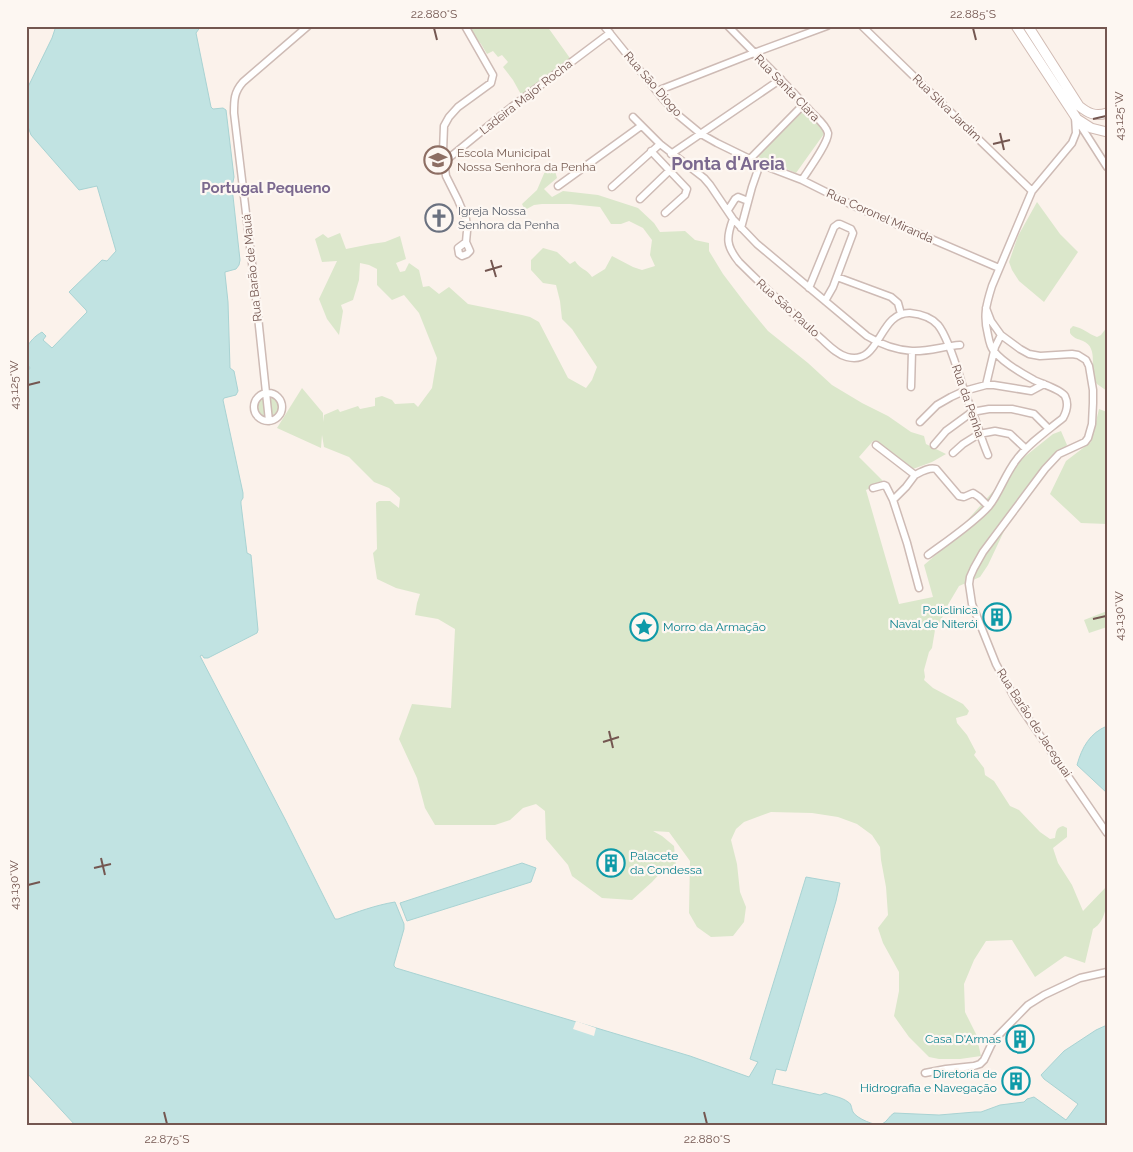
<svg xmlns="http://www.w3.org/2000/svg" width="1133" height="1152" font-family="Raleway,sans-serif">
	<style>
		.green { fill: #dbe7cb }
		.water { fill: #c1e3e2; stroke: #a9d3d3 }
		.pier { fill: #fbf2eb }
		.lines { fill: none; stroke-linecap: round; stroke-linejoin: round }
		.minor-casing { stroke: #cebbb5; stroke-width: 9 }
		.secondary-casing { stroke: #d1bbb3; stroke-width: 11 }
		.minor { stroke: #fff; stroke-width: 6 }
		.secondary { stroke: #fff; stroke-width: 9 }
		.ticks { fill: none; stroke: #745751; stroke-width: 2 }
		.labels { text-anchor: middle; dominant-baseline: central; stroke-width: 4.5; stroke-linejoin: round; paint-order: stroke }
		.street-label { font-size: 12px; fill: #745751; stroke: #fdf7f2 }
		.education-label { font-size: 12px; fill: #785e54; stroke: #fdf7f2; text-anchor: start }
		.worship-label { font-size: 12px; fill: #5b616d; stroke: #fdf7f2; text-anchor: start }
		.culture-label { font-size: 12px; fill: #0d838f; stroke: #fdf7f2; text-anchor: end }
		.quarter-label { font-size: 15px; font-weight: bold; fill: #7b698f; stroke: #fdf7f2 }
		.district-label { font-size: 18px; font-weight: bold; fill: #7b698f; stroke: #fdf7f2 }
		.neatline { fill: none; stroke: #745751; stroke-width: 2 }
		.ticks-label { font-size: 12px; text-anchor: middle; fill: #745751 }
	</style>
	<rect width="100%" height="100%" fill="#fbf2eb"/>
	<path class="green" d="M465 26H547L572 61 523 98 513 80 503 67 508 62 502 55 498 57 493 51 487 54 481 44Z
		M802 109 826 131 796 173 758 157Z
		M546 169 555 171 557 178 544 189 552 197 563 191 598 195 638 208 654 223 660 232 685 231 695 240 709 243V251L723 274 745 303 768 331 808 363 832 385 862 403 888 416 911 432 924 436 926 444 946 454 932 462 913 469 873 441 859 457 884 482 866 490 899 604 933 597 924 565 938 553 1023 458 1053 434 1061 431 1067 445 1014 510 988 565 980 577 959 586 946 608 939 626 935 630 932 648 929 652 924 670 925 677 924 680 933 688 963 704 969 711 967 715 956 718 957 723 967 735 976 752 974 755 984 768 985 775 994 781 1010 806 1019 810 1040 832 1050 839 1055 838C1056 831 1056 828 1063 826L1067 828V837L1053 848 1058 863 1072 885 1083 911 1107 886C1107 901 1107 921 1093 929L1085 963 1065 956 1035 977 1012 940 986 941 974 960 964 984 965 1012 976 1034 981 1056 960 1059H939L929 1057 909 1037 894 1016 899 991V972L883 943 878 928 888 915 886 887 881 860 880 847 872 835 857 824 838 817 812 813 771 812 744 822 736 829 731 840 737 864 740 892 746 907 744 922 733 936 711 937 697 927 689 913 690 861 669 832 653 831 662 836 674 846 676 865 670 870H663L652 882 632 900 602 898 572 876 568 865 546 839 545 811 536 804 523 808 510 820 495 825H435L425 808 417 778 399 739 412 704 451 708 455 629 438 619 415 615 417 603 420 594 396 588 377 579 373 553 377 549 376 503 379 501H390L399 508 400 498 389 488 374 482 349 457 324 447 322 435 321 448 277 428 302 388 323 413V422L324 415 338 409 340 412 358 406 360 409 375 406V398L382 396 392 400 395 404 414 403 418 407 432 388 437 358 419 313 404 295 392 300 377 285V269L369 265 360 263 359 280 353 300 341 305 343 311 339 335 327 319 319 299 337 261 322 262 315 239 323 234 328 238 340 233 346 249 371 244 385 242 400 236 406 259 396 263 400 272 405 271 409 263 419 270 423 287 429 286 439 294 449 287 468 304 522 315 530 317 539 322 568 378 586 388 592 380 597 367 572 329 562 319 560 301 556 285 543 283 531 270V260L543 248 557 252 570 264 575 261C581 270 587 269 592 277L605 269 612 256 633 267 642 270 655 266 650 255 652 240 643 228 629 221 621 224H611L600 207 570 204H542L534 205 525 210 522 204 537 190Z
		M1037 202 1060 234 1078 252 1044 302 1019 281 1012 270 1009 262 1018 236Z
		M1073 326C1083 328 1087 333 1097 337L1101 335 1107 327V391L1097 384 1092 377C1092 364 1097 347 1083 341 1078 339 1073 338 1070 333V329Z
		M267 394 274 396 280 402C280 410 278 417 270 419Z
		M265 395 268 420C259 419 256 413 255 406L258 398Z
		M1099 409 1107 412V524L1081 523 1050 494 1066 461 1091 442Z
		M1107 611V627L1089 633 1084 620Z"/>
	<path class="water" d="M56 26H201L196 33 211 107 213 109 223 108 226 110 234 177 232 187 240 260 239 265 236 269 225 272V274L228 302 230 368 234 371 238 391 236 395 224 398 223 400 243 493V498L241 501V504L247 553 251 555 258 630 257 633 208 658H204L202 655 200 656 285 819 335 919H338C357 912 376 905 395 902L404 924V929L394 964V966L396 968 690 1056 749 1077 758 1062 750 1059 806 877 840 883 836 901 786 1071 776 1069 772 1084 820 1095 825 1093C832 1096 842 1097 848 1102 852 1104 851 1108 853 1112 856 1118 876 1127 882 1124 887 1122 889 1116 894 1113L939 1115 975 1112H981L1000 1105 1024 1102 1027 1099 1034 1097 1066 1120 1078 1104 1044 1079 1041 1075 1064 1051 1096 1030 1107 1025V1126H76L26 1072V374L30 368C20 354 28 340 42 332L46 336 43 340 52 348 87 312 86 310 69 292 102 260 107 261 116 251 97 186 79 190 31 135 26 121V91L52 38Z
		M1107 726V793L1077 765C1082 747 1090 733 1107 726Z
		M522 863 536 868 531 882 407 921 400 903Z"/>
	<path class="pier" d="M576 1021 596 1028 594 1036 573 1029Z"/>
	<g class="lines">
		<g class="minor-casing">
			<path id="minor" d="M465 26 493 75 491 83 458 107 449 117 444 126 443 152 446 176 458 200 466 219 467 231 466 242 458 248 459 254 462 256 467 254 470 251 466 242
				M604 26 663 99 678 115 701 134 717 143 760 164 802 180 852 205 999 268
				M728 26C756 55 785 82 811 112 817 118 826 125 828 133 829 142 807 172 802 180
				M862 26 1032 191
				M657 91 754 53 827 26
				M633 117 660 144 704 178 710 185 733 219 757 244 867 336C880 344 897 350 912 351 928 352 944 346 960 345
				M1077 120 1107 167
				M651 151 687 189 685 195 665 213
				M671 154 781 79
				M750 159 804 104
				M444 162 509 109 610 33
				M558 186 641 126
				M612 187 660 144
				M640 199 669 171
				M728 210 735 199 738 197 748 201
				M733 219C726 238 726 246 739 262 764 287 790 311 817 335 826 342 835 354 847 357 881 366 878 312 910 313 920 314 931 317 938 325 948 337 957 368 962 384 965 394 969 403 973 413 978 427 982 441 988 455
				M741 228 752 187 760 164
				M837 277 891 297 898 303 901 314
				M809 288 834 227 838 224H840L851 229 853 233 852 236 833 287 825 301
				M986 308 991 321 1001 335 1020 349 1029 354 1040 356 1072 354 1078 355 1086 360 1089 366 1093 390V403L1092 424 1088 438 1085 442 1059 454 1045 469 983 552 974 568 970 577 969 584 972 604 996 664 1017 702 1107 833
				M986 385 995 347 1001 335
				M911 387 912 351
				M254 407a14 14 0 1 1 28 0a14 14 0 1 1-28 0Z
				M269 421 255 288 234 113C234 100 234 92 243 82L308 26
				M920 422 937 405 951 397 964 391 986 385H994L1031 391 1044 384
				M876 445 915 475C921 472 929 467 936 469L959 496 964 497 973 493 979 497 988 506
				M934 445 946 431 972 412 989 409H1012L1034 414 1049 429
				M953 453 963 444 979 434 995 431 1010 434 1026 449
				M915 475 906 487 893 500 907 543 919 588
				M873 488 884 485 886 486 893 500
				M928 555C947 541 974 523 989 506 1000 492 1005 474 1017 459 1029 443 1047 431 1063 418 1067 411 1069 404 1065 396 1060 389 1042 384 1034 380 1021 373 1003 363 993 350 990 346 989 340 988 335 983 316 986 305 992 286L1032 191 1072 143 1076 133 1075 117
				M925 1073 946 1069 974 1066 980 1064 984 1060 993 1041 1028 1005 1044 995 1080 978 1107 972"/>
		</g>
		<g class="secondary-casing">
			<path id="secondary" d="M1016 26 1077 119 1091 128 1107 132
				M1028 26 1079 106C1088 113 1095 117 1107 113"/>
		</g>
		<use href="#minor" class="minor"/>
		<use href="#secondary" class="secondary"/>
	</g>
	<path class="ticks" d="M434 28 437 40M973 28 976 40M1093 119 1106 116M1000 133 1004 150M993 144 1010 140M491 260 496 277M485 271 502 266M28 385 40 382M1093 619 1106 616M609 731 613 748M603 742 619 737M101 858 105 875M94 868 111 864M28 885 40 882M164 1112 167 1124M704 1112 707 1124"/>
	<defs>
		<g id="school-ring" transform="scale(1.4375)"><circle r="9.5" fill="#fdf7f2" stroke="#8d6e63" stroke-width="1.5"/><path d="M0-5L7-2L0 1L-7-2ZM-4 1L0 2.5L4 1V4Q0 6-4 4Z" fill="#8d6e63"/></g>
		<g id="church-ring" transform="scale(1.4375)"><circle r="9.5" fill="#fdf7f2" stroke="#6b7280" stroke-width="1.5"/><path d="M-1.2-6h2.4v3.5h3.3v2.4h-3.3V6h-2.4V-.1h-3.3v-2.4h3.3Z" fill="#6b7280"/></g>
		<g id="building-ring" transform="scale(1.4375)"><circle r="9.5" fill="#fdf7f2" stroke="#0f9aa8" stroke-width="1.5"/><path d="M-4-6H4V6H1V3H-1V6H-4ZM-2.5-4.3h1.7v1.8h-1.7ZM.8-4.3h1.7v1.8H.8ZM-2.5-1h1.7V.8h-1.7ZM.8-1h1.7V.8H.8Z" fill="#0f9aa8"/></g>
		<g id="sight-ring" transform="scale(1.4375)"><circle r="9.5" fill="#fdf7f2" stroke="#0f9aa8" stroke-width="1.5"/><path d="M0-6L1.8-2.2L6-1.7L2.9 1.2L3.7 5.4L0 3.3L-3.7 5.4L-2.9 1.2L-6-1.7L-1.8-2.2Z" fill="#0f9aa8"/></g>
	</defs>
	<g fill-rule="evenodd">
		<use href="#school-ring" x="438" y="160"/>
		<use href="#church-ring" x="439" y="218"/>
		<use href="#building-ring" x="997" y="617"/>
		<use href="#sight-ring" x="644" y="627"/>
		<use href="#building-ring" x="611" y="863"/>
		<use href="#building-ring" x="1020" y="1039"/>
		<use href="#building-ring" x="1016" y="1081"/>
	</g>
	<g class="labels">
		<g class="street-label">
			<text transform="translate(653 84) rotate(49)">Rua São Diogo</text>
			<text transform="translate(787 88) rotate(46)">Rua Santa Clara</text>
			<text transform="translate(526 97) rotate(-38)">Ladeira Major Rocha</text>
			<text transform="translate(947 108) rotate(44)">Rua Silva Jardim</text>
			<text transform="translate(880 216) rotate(24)">Rua Coronel Miranda</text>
			<text transform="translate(252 268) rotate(-96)">Rua Barão de Mauá</text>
			<text transform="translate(788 308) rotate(42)">Rua São Paulo</text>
			<text transform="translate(968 401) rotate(71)">Rua da Penha</text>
			<text transform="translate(1034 723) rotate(57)">Rua Barão de Jaceguai</text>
		</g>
		<g class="education-label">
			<text x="457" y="153">Escola Municipal<tspan x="457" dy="14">Nossa Senhora da Penha</tspan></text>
		</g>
		<g class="worship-label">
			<text x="458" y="211">Igreja Nossa<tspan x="458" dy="14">Senhora da Penha</tspan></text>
		</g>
		<g class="culture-label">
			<text x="978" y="610">Policlinica<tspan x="978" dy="14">Naval de Niterói</tspan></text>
			<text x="663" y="627" text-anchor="start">Morro da Armação</text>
			<text x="630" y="856" text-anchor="start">Palacete<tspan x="630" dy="14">da Condessa</tspan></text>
			<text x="1001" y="1039">Casa D'Armas</text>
			<text x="997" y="1074">Diretoria de<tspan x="997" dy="14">Hidrografia e Navegação</tspan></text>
		</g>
		<g class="quarter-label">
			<text x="266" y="188">Portugal Pequeno</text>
		</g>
		<g class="district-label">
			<text x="728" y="163">Ponta d'Areia</text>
		</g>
	</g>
	<rect width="1133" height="1152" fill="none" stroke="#fdf7f2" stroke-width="55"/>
	<rect x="28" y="28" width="1078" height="1096" class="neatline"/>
	<g class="ticks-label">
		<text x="434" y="18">22.880°S</text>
		<text x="973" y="18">22.885°S</text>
		<text transform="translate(1119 116) rotate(-90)" y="4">43.125°W</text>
		<text transform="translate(14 385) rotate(-90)" y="4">43.125°W</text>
		<text transform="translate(1119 616) rotate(-90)" y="4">43.130°W</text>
		<text transform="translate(14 885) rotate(-90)" y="4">43.130°W</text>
		<text x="167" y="1143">22.875°S</text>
		<text x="707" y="1143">22.880°S</text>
	</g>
</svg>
